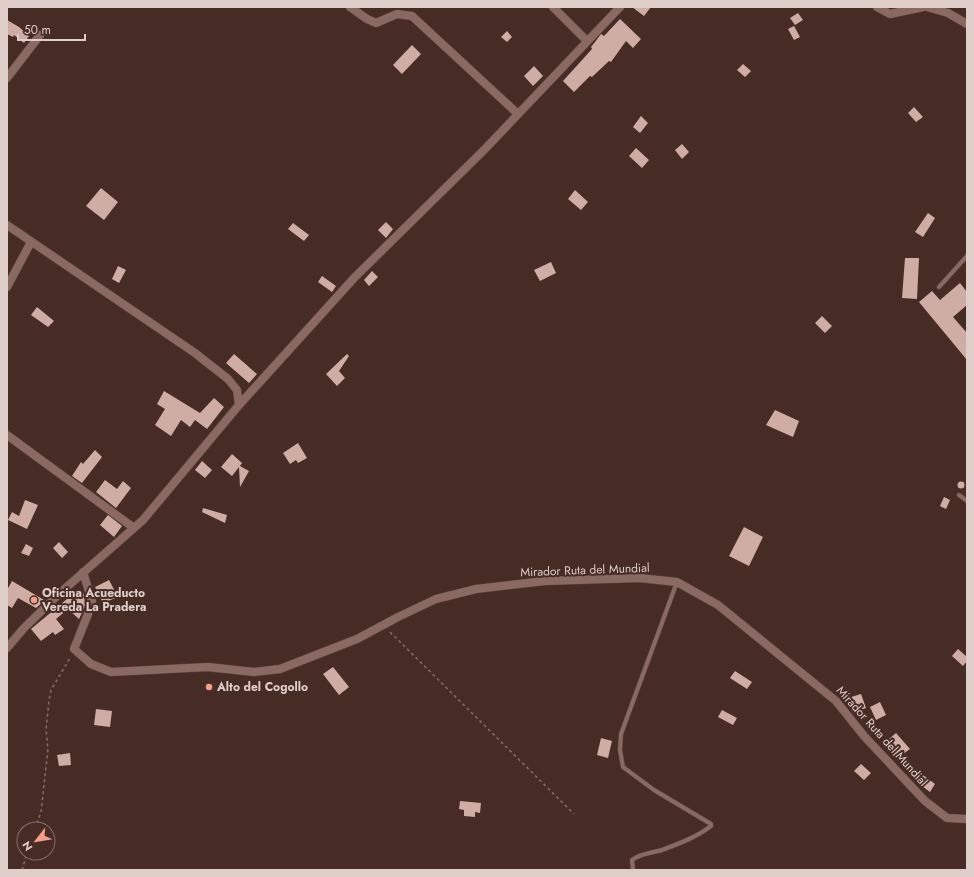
<svg xmlns="http://www.w3.org/2000/svg" width="974" height="877" font-family="Jost,sans-serif">
	<style>
		.building { fill: #cfada5 }
		.lines { fill: none; stroke-linecap: round; stroke-linejoin: round }
		.service-casing { stroke: #5e4842; stroke-width: 5 }
		.minor-casing { stroke: #5e4842; stroke-width: 9 }
		.path { stroke: #866f6a; stroke-width: 1.5; stroke-dasharray: 3 3; stroke-linecap: butt }
		.service { stroke: #896962; stroke-width: 4 }
		.minor { stroke: #896962; stroke-width: 8 }
		.poi-dot { fill: #f49d8b; stroke: #472c26; stroke-width: 1.5 }
		.labels { text-anchor: middle; dominant-baseline: central; stroke-width: 4; stroke-linejoin: round; paint-order: stroke }
		.street-label { font-size: 12px; fill: #dfcdc9; stroke: #472c26 }
		.poi-label { font-size: 12px; font-weight: bold; fill: #dfcdc9; stroke: #472c26; text-anchor: start }
	</style>
	<rect width="100%" height="100%" fill="#472c26"/>
	<path class="building" d="M632 7H651L644 16Z
		M798 13 803 20 795 25 790 18Z
		M620 19 641 39 633 48 626 41 611 62 609 61 592 77 590 76 574 92 563 81 592 49 591 47 595 42 601 34 604 36Z
		M7 20 19 27 29 36 24 43 14 35 13 37 7 34Z
		M794 26 800 37 794 40 788 29Z
		M507 31 512 37 507 42 501 37Z
		M412 45 421 54 402 74 393 65Z
		M743 64 751 71 745 77 737 70Z
		M534 66 543 76 533 86 524 76Z
		M914 107 923 117 916 122 908 113Z
		M641 116 648 123 640 133 633 127Z
		M682 144 689 152 682 159 675 150Z
		M636 148 649 160 642 168 629 156Z
		M101 188 118 202 104 220 86 206Z
		M575 190 588 202 581 210 568 199Z
		M928 213 935 218 923 237 915 232Z
		M386 222 393 229 386 238 378 230Z
		M293 223 309 235 304 241 288 229Z
		M905 258H919L917 299 902 298Z
		M551 262 556 273 540 281 534 270Z
		M118 266 126 270 119 283 112 279Z
		M372 271 378 277 369 286 364 280Z
		M322 276 336 286 332 292 318 282Z
		M960 283 967 292V305L953 317 967 333V360L919 302 932 291 940 300Z
		M37 307 54 321 48 327 31 315Z
		M822 316 832 326 825 333 815 323Z
		M234 354 257 374 249 383 226 363Z
		M347 354 349 356 339 371 345 378 337 386 326 374Z
		M164 391 200 413 214 398 224 407 207 429 195 420 190 427 181 420 171 436 155 425 165 409 157 404Z
		M775 410 799 421 793 437 766 425Z
		M298 443 307 458 298 463 296 460 290 464 283 453Z
		M95 450 102 457 82 483 72 476 81 462 83 464Z
		M232 454 242 463 240 466 249 471 240 487 239 467 232 476 221 467Z
		M202 461 212 470 205 478 195 470Z
		M105 480 117 489 123 481 131 488 116 508 96 492Z
		M957.5 485a3.5 3.5 0 1 1 7 0a3.5 3.5 0 1 1-7 0Z
		M944 497 950 500 946 509 940 506Z
		M25 500 38 505 27 529 8 520 12 512 19 516Z
		M203 508 227 515 225 523 202 512Z
		M108 515 122 526 114 537 100 525Z
		M744 527 763 537 749 566 729 556Z
		M59 542 68 552 62 558 53 548Z
		M26 544 33 548 29 556 21 553Z
		M109 580 118 597 103 603 95 587Z
		M12 581 44 600 43 602 36 608 18 598 12 608 7 605V590Z
		M79 589 84 594 85 606 79 619 68 609 56 619 64 629 55 635 53 632 41 641 31 629Z
		M958 649 967 657V661L963 666 952 656Z
		M333 667 349 687 339 695 323 674Z
		M735 671 752 682 747 689 730 678Z
		M861 694 866 708 853 713 848 698Z
		M880 702 886 715 876 720 870 707Z
		M96 709 112 711 110 727 94 725Z
		M722 710 737 718 733 725 718 717Z
		M896 733 910 749 896 759 883 744Z
		M601 738 612 741 608 758 597 755Z
		M70 753 71 765 59 766 57 755Z
		M861 764 871 773 864 780 854 771Z
		M923 775 935 784 930 792 918 783Z
		M460 801 481 803 480 813 475 812V817L464 816V810L459 809Z"/>
	<g class="lines">
		<g class="service-casing">
			<path id="service" d="M939 287 967 256
				M959 495 967 501
				M633 870 632 860C641 853 652 853 662 850 678 844 697 837 711 826V824L654 790 623 767 620 750 621 734 677 582"/>
		</g>
		<g class="minor-casing">
			<path id="minor" d="M350 7 367 19 376 23 397 14 412 16 518 114
				M553 7 587 41
				M877 7 890 14 923 7
				M927 7 948 13 967 24
				M7 78 40 35
				M7 225 195 353 228 379 237 390 239 405
				M7 287 31 242
				M7 435 134 528
				M83 572 92 601 88 614 74 649 91 664 111 672 208 667 254 672 280 669 357 639 398 617 436 599 476 589 545 581 639 578 677 582 718 605 836 701 864 736 925 801 947 818 967 819
				M7 648 24 628 60 593 143 520 239 405 355 277 485 149 620 7"/>
		</g>
		<path class="path" d="M390 632 574 814
			M35 829 41 812 48 749 46 730 49 700 51 690 70 658
			M22 870 27 853"/>
		<use href="#service" class="service"/>
		<use href="#minor" class="minor"/>
	</g>
	<g class="poi-dot">
		<circle cx="34" cy="600" r="4"/>
		<circle cx="209" cy="687" r="4"/>
	</g>
	<g class="labels">
		<g class="street-label">
			<text transform="translate(585 570) rotate(-2)">Mirador Ruta del Mundial</text>
			<text transform="translate(882 736) rotate(48)">Mirador Ruta del Mundial</text>
		</g>
		<g class="poi-label">
			<text x="42" y="593">Oficina Acueducto<tspan x="42" dy="14">Vereda La Pradera</tspan></text>
			<text x="217" y="687">Alto del Cogollo</text>
		</g>
	</g>
	<rect width="974" height="877" fill="none" stroke="#dfcdc9" stroke-width="16"/>
	<g transform="translate(36 841) rotate(239)"><circle r="19" fill="#472c26" stroke="#846c67"/>
	<path d="M0-3L7 15L0 10L-7 15Z" fill="#f49d8b"/>
	<text y="-6" font-size="11" font-weight="bold" text-anchor="middle" fill="#dfcdc9">N</text>
	</g>
	<path d="M18 34v6h67v-6" fill="none" stroke="#dfcdc9" stroke-width="2"/>
	<text x="24" y="34" font-size="12" fill="#dfcdc9" stroke="#472c26" stroke-width="3" paint-order="stroke">50 m</text>
</svg>
